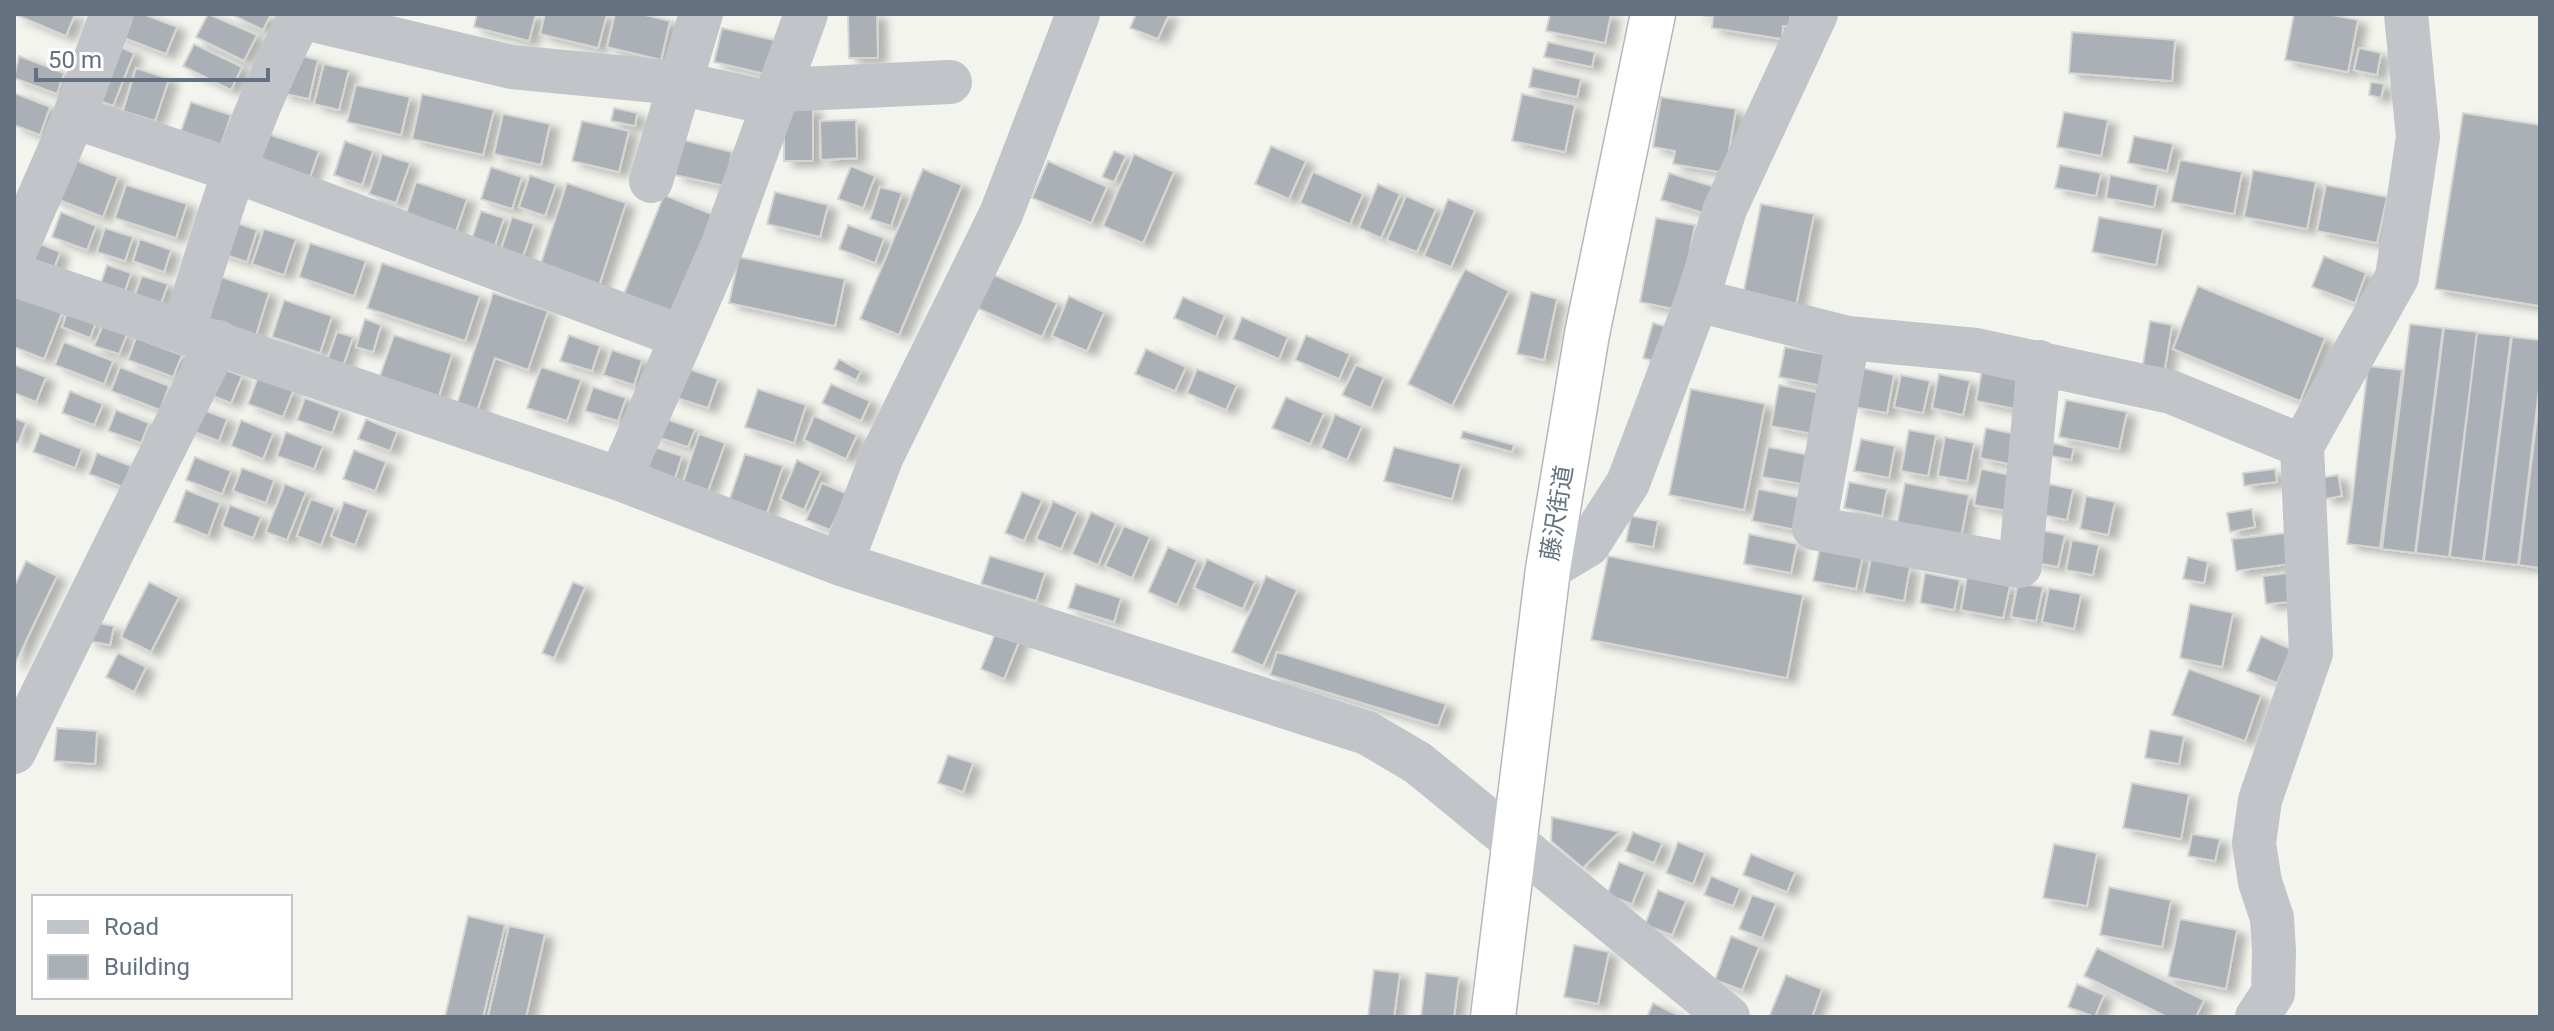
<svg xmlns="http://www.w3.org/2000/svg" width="2554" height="1031" font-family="Roboto,'Noto Sans JP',sans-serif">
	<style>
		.building { fill: #aab0b6; stroke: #d5d5d2; stroke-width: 2; filter: url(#shadow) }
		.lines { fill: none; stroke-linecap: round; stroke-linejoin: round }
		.highway-casing { stroke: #b4b7ba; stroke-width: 47 }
		.minor { stroke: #c1c4c8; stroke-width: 44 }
		.highway { stroke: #fff; stroke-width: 44 }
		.labels { text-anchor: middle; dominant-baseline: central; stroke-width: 8; stroke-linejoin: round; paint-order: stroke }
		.street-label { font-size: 24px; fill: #637181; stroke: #fff }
	</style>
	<defs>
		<filter id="shadow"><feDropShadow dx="9" dy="5" stdDeviation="4" flood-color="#0004"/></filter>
	</defs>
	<rect width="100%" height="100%" fill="#f4f4ef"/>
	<path class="building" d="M14 14H75L66 36Z
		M121 14H143L177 27 166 54 114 34Z
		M208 14 257 35 244 61 196 37Z
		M231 14H271L263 30Z
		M477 14H536L529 41 474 27Z
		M545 14H607L598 48 540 34Z
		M615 14H641L670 21 661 60 607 47Z
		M848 14H877L878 58H849Z
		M1136 14H1169L1158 39 1130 28Z
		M1550 14H1611L1605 43 1546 31Z
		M1695 14H1791L1789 27 1783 26 1782 39 1712 28 1713 17Z
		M2294 14H2327L2358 20 2348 72 2285 60Z
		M722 28 778 41 770 75 714 62Z
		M2072 32 2175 40 2172 81 2069 73Z
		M108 42 134 53 113 106 87 96Z
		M1548 42 1595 52 1592 67 1544 57Z
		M194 44 242 67 231 90 183 66Z
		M2359 48 2381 53 2377 75 2354 70Z
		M290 53 318 60 309 99 281 93Z
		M19 56 64 73 57 94 14 78Z
		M324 64 349 70 339 110 314 104Z
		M136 68 169 79 155 121 123 111Z
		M1533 68 1581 79 1577 97 1529 87Z
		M2371 82 2384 84 2381 98 2369 95Z
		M356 85 410 97 401 135 347 122Z
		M14 93 50 107 40 135 14 125Z
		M422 94 494 110 483 155 412 139Z
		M1522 94 1575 105 1565 152 1512 141Z
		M1661 97 1736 109 1725 173 1673 164 1675 151 1653 147Z
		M191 102 231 115 220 148 180 134Z
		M614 108 637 113 635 126 611 121Z
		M784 108H813V161H784Z
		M2064 112 2108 120 2101 156 2057 147Z
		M2463 113 2540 125V306L2435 289Z
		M503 114 550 124 541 165 494 154Z
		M856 120 857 158 821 160 820 121Z
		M582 121 629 131 619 172 572 161Z
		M262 132 319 151 308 183 252 164Z
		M2134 136 2173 144 2167 171 2128 163Z
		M683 140 732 152 725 186 675 175Z
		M345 141 373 151 362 185 334 175Z
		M1271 146 1306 161 1289 199 1255 184Z
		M1114 151 1126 156 1114 182 1102 177Z
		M382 154 410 163 396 203 369 194Z
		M1134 154 1174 172 1143 243 1103 226Z
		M65 156 118 177 103 217 49 196Z
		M2180 160 2242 172 2234 214 2171 202Z
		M1048 161 1107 187 1091 223 1032 198Z
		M2060 165 2101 173 2096 196 2055 188Z
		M851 166 875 176 863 208 838 199Z
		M491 167 522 177 512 209 481 199Z
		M923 169 962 185 899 335 860 319Z
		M2253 170 2316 182 2307 229 2244 217Z
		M1313 172 1363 194 1350 224 1300 203Z
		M1669 173 1718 188 1710 215 1661 200Z
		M530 175 556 184 545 216 519 207Z
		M2110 175 2158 185 2154 207 2106 198Z
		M416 182 467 199 455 234 405 217Z
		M567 183 626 203 597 292 538 272Z
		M1378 184 1400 194 1381 238 1359 228Z
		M126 185 187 204 176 238 115 218Z
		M2326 185 2387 197 2377 243 2317 231Z
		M880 187 902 193 891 226 870 219Z
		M775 192 828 205 820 237 767 224Z
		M664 195 719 217 679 316 624 294Z
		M1406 196 1436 209 1417 252 1387 240Z
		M1448 199 1475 210 1451 267 1424 256Z
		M1761 204 1814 214 1795 311 1742 300Z
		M481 211 504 218 492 254 469 247Z
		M61 212 96 226 87 250 52 237Z
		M512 217 534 224 520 265 498 258Z
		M2099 217 2163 229 2156 265 2092 252Z
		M1656 218 1695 225 1678 310 1640 302Z
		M228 220 257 230 247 262 217 252Z
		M848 225 884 238 875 263 839 249Z
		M105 228 133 237 125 261 97 252Z
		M264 229 296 239 284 275 252 264Z
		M28 239 60 252 51 277 18 265Z
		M140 239 171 250 164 272 133 261Z
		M310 243 366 261 354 296 299 277Z
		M2324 256 2366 273 2355 303 2312 287Z
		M739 257 845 279 835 326 729 303Z
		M382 263 480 296 465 341 367 308Z
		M107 265 131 273 123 297 99 289Z
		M1465 269 1509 291 1452 406 1408 384Z
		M992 274 1057 303 1042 337 977 308Z
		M215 275 269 293 256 335 201 316Z
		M142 276 168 284 160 306 134 297Z
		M2198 286 2325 338 2300 401 2173 349Z
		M1531 292 1557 299 1544 360 1517 354Z
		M493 293 548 311 528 370 495 358 475 417 455 410Z
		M14 295 62 313 44 359 14 347Z
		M1069 296 1104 312 1087 351 1052 336Z
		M1183 297 1225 315 1216 337 1174 318Z
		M284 300 332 316 320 353 272 337Z
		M68 311 96 322 90 338 62 327Z
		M1242 317 1288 337 1279 359 1233 339Z
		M365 319 381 325 373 352 356 347Z
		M2150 321 2172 325 2164 374 2142 370Z
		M1653 323 1671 328 1661 363 1643 358Z
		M2410 324 2443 328 2415 553 2382 549Z
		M103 325 127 334 119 354 94 346Z
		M2444 328 2477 332 2449 557 2416 553Z
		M337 332 353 337 342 369 326 364Z
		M2477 333 2511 336 2483 561 2450 557Z
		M394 335 452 354 438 399 379 379Z
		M569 335 600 346 592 371 560 361Z
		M1306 335 1350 354 1339 379 1295 360Z
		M2512 337 2540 340V381L2518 565 2484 561Z
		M136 338 182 355 173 377 128 360Z
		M64 342 113 361 104 384 55 365Z
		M1785 347 1829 355 1823 386 1779 377Z
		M1146 349 1186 367 1175 391 1135 374Z
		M612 350 642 360 634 385 603 375Z
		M839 359 861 371 856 380 834 369Z
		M14 365 46 377 36 402 14 393Z
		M213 365 242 376 231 403 203 392Z
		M1356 365 1384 377 1371 408 1342 395Z
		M680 366 718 379 708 408 671 396Z
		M2368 366 2402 370 2380 548 2347 544Z
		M120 367 169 386 160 410 111 391Z
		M541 367 581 380 567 421 527 408Z
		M1862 368 1894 375 1887 413 1854 407Z
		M1197 369 1237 385 1226 410 1187 393Z
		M1982 370 2026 379 2020 410 1976 401Z
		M1939 374 1970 381 1963 415 1932 408Z
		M1901 375 1930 381 1923 413 1894 407Z
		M258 377 293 391 283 417 248 404Z
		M831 384 870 401 861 421 822 403Z
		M1779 385 1821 393 1813 434 1771 426Z
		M593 387 626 398 618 421 585 411Z
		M758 389 806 405 794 443 745 427Z
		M1691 389 1765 404 1744 510 1669 495Z
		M70 391 103 404 94 425 62 413Z
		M2540 392V568L2519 565Z
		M1286 397 1324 413 1310 444 1272 428Z
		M305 398 340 411 332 433 297 420Z
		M2066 400 2127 412 2119 449 2059 437Z
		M193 406 227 419 219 441 184 428Z
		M116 410 149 423 141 443 108 431Z
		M1335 414 1362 426 1347 460 1321 448Z
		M657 416 695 429 688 447 651 435Z
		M814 416 857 435 846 459 804 440Z
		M14 418 26 423 18 443 14 442Z
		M366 419 397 432 390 451 358 439Z
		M241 420 273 433 263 459 231 446Z
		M1986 428 2025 436 2019 466 1980 458Z
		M1909 430 1936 435 1928 476 1901 471Z
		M1463 431 1514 445 1512 452 1461 438Z
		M286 432 323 446 314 469 277 456Z
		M40 433 82 449 75 468 33 452Z
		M699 434 725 443 708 491 683 483Z
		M1945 437 1974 443 1967 481 1938 476Z
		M1861 439 1895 446 1889 478 1854 471Z
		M2053 443 2074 448 2071 460 2051 456Z
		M648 445 682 456 674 481 640 469Z
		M1394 447 1461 464 1452 499 1384 481Z
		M1768 447 1808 455 1802 484 1762 477Z
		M354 450 386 462 375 491 343 479Z
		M97 453 131 466 123 487 89 474Z
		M745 454 783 466 767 513 729 501Z
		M195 457 231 471 222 494 186 480Z
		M797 460 821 471 804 510 780 499Z
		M242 468 274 480 266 503 233 491Z
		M1981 469 2014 476 2007 511 1974 505Z
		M2275 469 2277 482 2244 486 2243 473Z
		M2338 475 2342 496 2325 499 2320 478Z
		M1849 482 1887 489 1882 516 1844 508Z
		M822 483 847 494 830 530 806 520Z
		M1905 483 1969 495 1961 537 1897 524Z
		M285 484 306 492 287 540 266 532Z
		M2049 484 2073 489 2067 520 2043 515Z
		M1758 489 1802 498 1796 530 1752 521Z
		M186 490 220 503 208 536 174 522Z
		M1022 492 1042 500 1024 541 1005 533Z
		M2086 496 2115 502 2108 535 2080 529Z
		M311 499 335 508 321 545 297 536Z
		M1053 501 1077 512 1061 549 1036 539Z
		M344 502 368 510 355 545 331 536Z
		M230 505 261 517 253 538 222 526Z
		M2252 509 2255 527 2230 532 2227 513Z
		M1091 512 1116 523 1098 565 1072 554Z
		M1631 516 1658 521 1653 547 1626 542Z
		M1124 526 1150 537 1132 578 1105 566Z
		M2039 530 2065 535 2058 567 2032 562Z
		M2287 533 2290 564 2236 571 2232 539Z
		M1749 534 1797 544 1791 573 1744 564Z
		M2072 540 2099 545 2093 575 2066 570Z
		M1168 547 1197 560 1177 605 1148 592Z
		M1820 547 1863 555 1856 589 1813 581Z
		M990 556 1045 573 1036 601 981 584Z
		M1608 556 1803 595 1787 678 1591 640Z
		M2188 557 2208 562 2204 583 2183 579Z
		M1207 559 1255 581 1243 609 1194 588Z
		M1871 559 1910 567 1904 601 1864 593Z
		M26 561 57 576 14 666V587Z
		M1925 573 1960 580 1954 610 1920 603Z
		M2288 573 2291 602 2266 604 2263 576Z
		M1266 576 1297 590 1263 666 1232 652Z
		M1967 577 2010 586 2003 618 1961 610Z
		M149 582 179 597 151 652 121 637Z
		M573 582 585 587 554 658 542 653Z
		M2018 583 2043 587 2036 621 2011 617Z
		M1076 584 1121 598 1114 622 1068 608Z
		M2049 588 2081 594 2074 629 2042 622Z
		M2190 604 2233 613 2222 667 2180 658Z
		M1001 619 1024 629 1004 679 981 669Z
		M91 622 114 626 110 645 88 641Z
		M2261 636 2291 649 2277 683 2247 671Z
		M1277 652 1446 704 1438 726 1270 675Z
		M118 653 146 667 134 692 106 677Z
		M2189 669 2261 695 2245 741 2172 715Z
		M57 728 97 731 95 764 54 761Z
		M2150 730 2184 736 2179 764 2145 758Z
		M948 755 973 763 963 792 938 783Z
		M2132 783 2189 794 2181 839 2123 828Z
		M1552 817 1619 832 1583 868 1551 841Z
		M1633 832 1662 843 1654 863 1625 851Z
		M2192 834 2220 839 2215 861 2188 856Z
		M1678 842 1705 853 1693 884 1666 873Z
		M2054 844 2097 853 2087 906 2043 898Z
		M1751 854 1795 872 1787 892 1743 875Z
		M1619 862 1645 872 1632 904 1607 895Z
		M1711 876 1740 888 1733 906 1704 895Z
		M2109 887 2171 900 2162 947 2100 935Z
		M1658 890 1686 901 1672 935 1645 925Z
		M1752 895 1776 903 1762 938 1739 929Z
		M468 916 505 925 483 1017H445Z
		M2180 919 2237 930 2226 989 2168 977Z
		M509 926 545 934 526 1017H488Z
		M1731 936 1759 947 1742 990 1715 980Z
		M1574 945 1609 952 1598 1004 1564 997Z
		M2097 948 2204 1000 2196 1017H2167L2084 976Z
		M1374 970 1400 973 1394 1017H1368Z
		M1426 973 1459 977 1454 1017H1421Z
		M1786 975 1822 989 1812 1017H1769Z
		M2077 984 2104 995 2095 1017 2068 1007Z
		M1653 1003 1682 1017H1647Z"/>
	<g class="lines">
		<g class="highway-casing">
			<path id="highway" d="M1493 1017 1548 569 1587 334 1653 14"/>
		</g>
		<path class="minor" d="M301 17 512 67 678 83 774 104
			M781 90 950 82
			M74 117 235 171 682 337
			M651 181 701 14
			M14 254 74 117 112 14
			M14 275 620 479 841 564 1367 733 1418 763 1728 1017
			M1697 300 1848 338 1976 350 2171 392 2302 446
			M184 330C216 223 249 113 302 14
			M1848 338 1814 528 2020 566 2039 362
			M620 479 723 244 806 14
			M841 564 882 456 1001 214 1078 14
			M1548 569 1588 545 1628 483 1697 300 1725 209 1816 14
			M14 752C81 615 148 478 218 342
			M2257 1017 2273 993 2274 951 2272 918 2260 882 2254 843 2260 800 2311 653 2302 446 2397 277 2418 137 2406 14"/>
		<use href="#highway" class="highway"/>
	</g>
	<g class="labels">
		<g class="street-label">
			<text transform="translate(1557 513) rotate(-81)">藤沢街道</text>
		</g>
	</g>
	<rect width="2554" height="1031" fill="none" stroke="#637181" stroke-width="32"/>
	<rect x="32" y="895" width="260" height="104" fill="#ffffff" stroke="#c1c6cd" stroke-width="2"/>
	<rect x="48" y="921" width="40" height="12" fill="#c1c4c8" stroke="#c1c6cd" stroke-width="2"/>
	<text x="104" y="935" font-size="24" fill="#637181">Road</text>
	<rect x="48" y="955" width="40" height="24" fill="#aab0b6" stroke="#c1c6cd" stroke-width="2"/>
	<text x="104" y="975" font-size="24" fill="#637181">Building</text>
	<path d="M36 68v12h232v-12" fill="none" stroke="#637181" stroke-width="4"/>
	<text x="48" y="68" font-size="24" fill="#637181" stroke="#ffffff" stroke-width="6" paint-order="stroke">50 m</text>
</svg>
